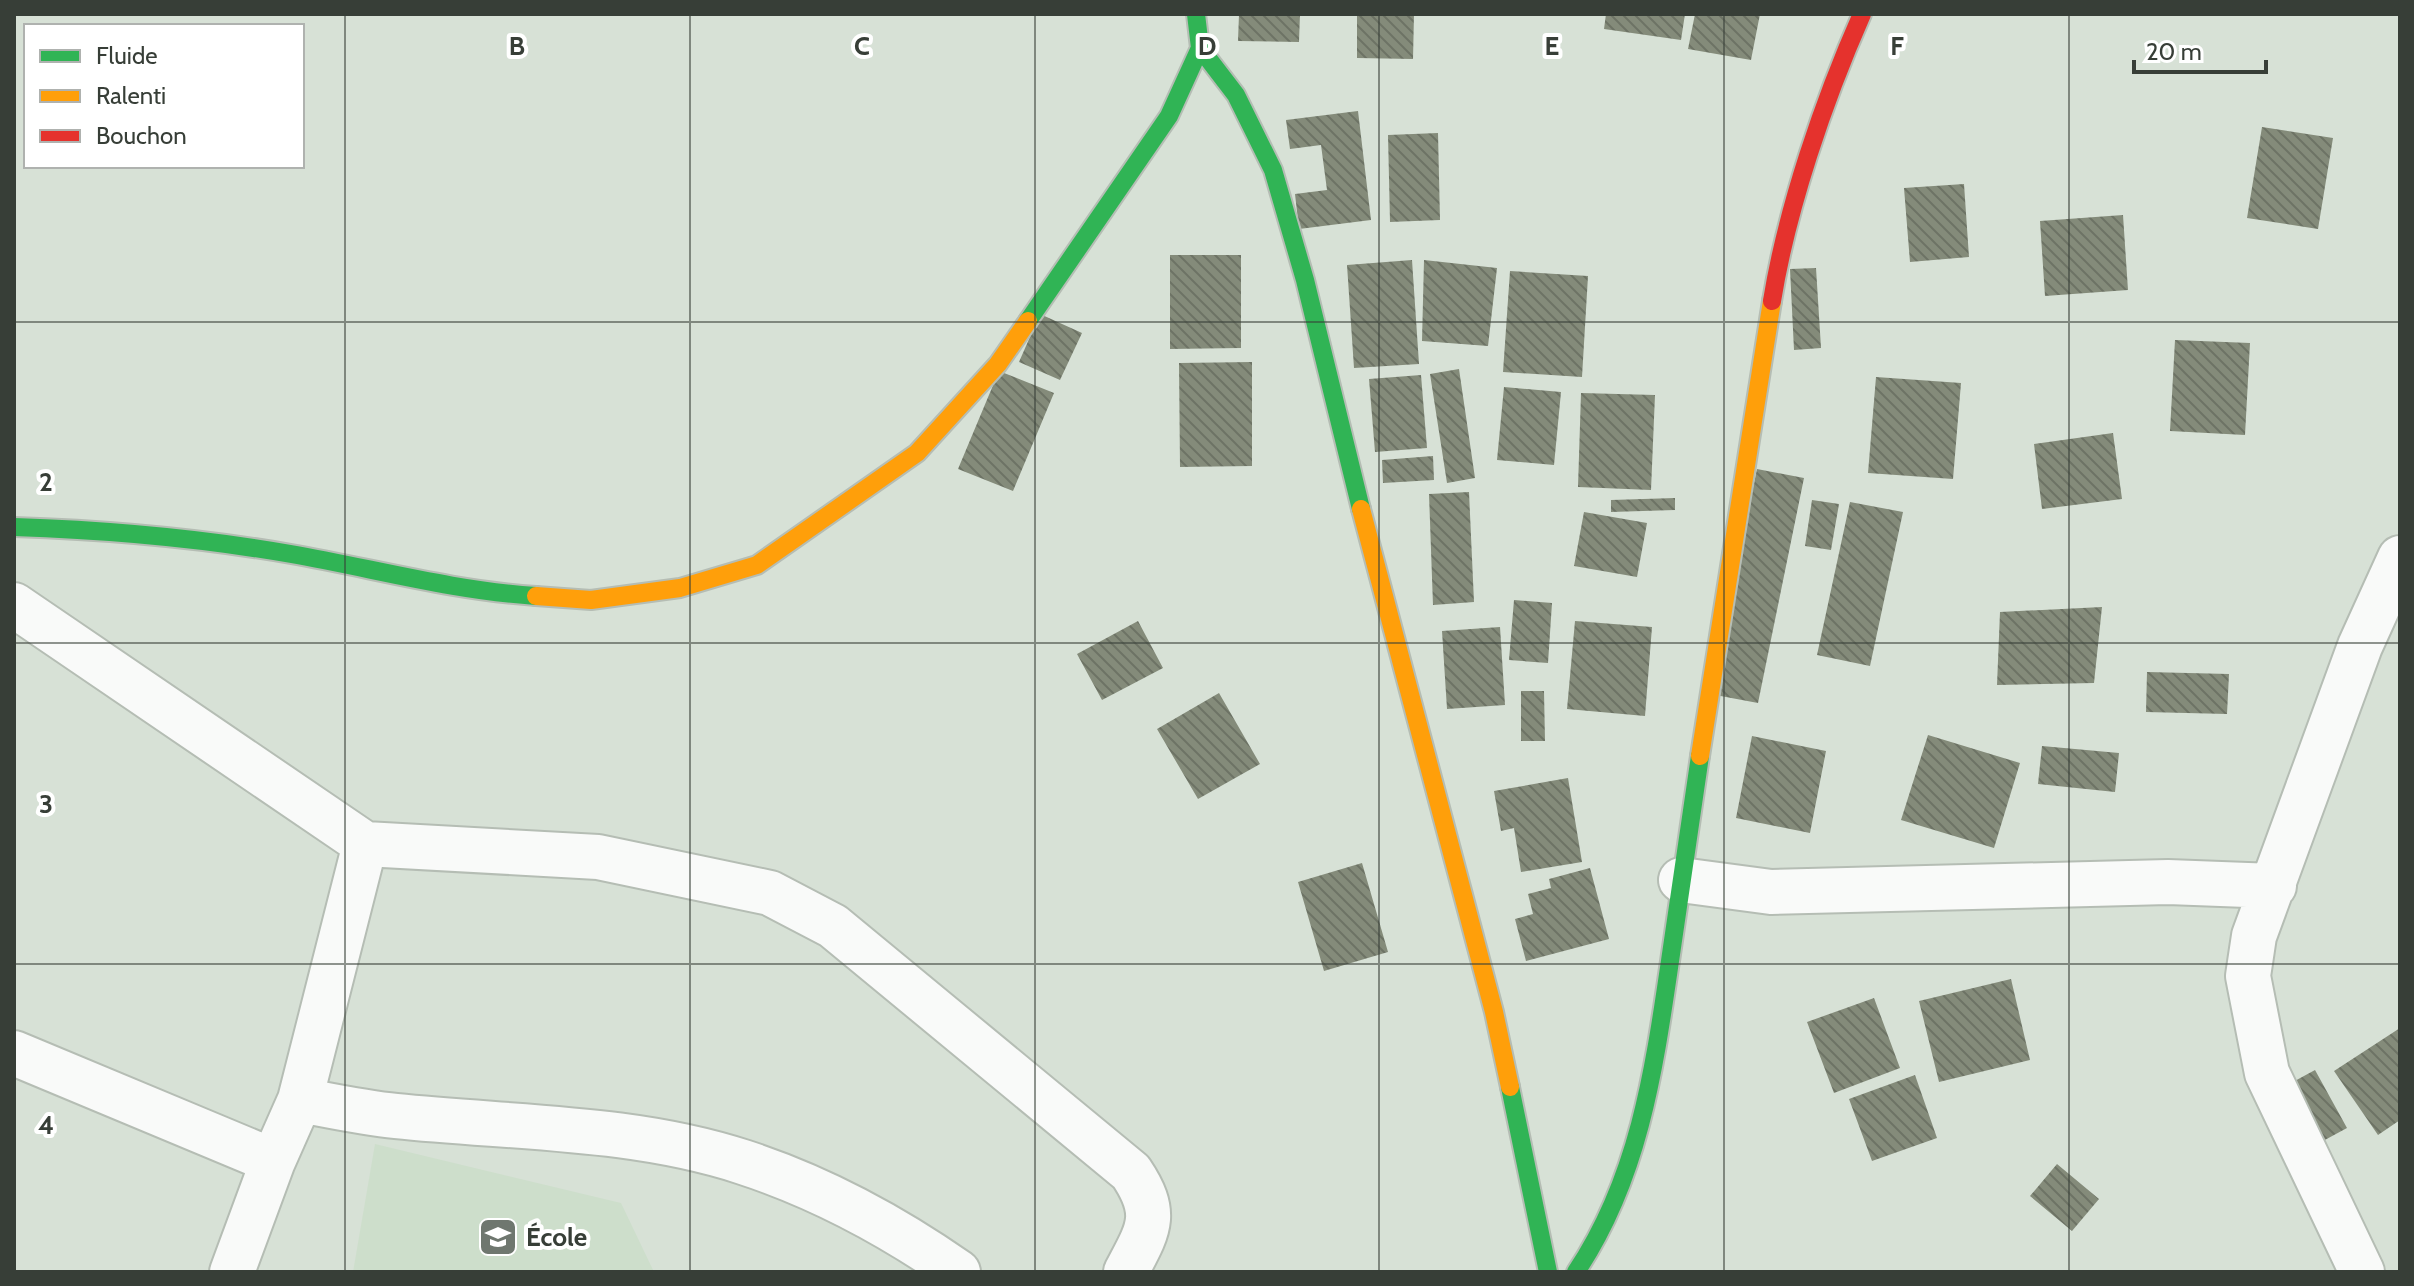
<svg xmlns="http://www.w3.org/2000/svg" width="2414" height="1286" font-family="Cabin,sans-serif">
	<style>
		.built { fill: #cddecb }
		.building { fill: url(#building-back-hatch) }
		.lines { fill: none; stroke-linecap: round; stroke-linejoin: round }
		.street-casing { stroke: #b5bdb4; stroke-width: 48 }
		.fast-casing { stroke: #b5bdb4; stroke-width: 22 }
		.slow-casing { stroke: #b5bdb4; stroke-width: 22 }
		.jam-casing { stroke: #b5bdb4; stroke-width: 22 }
		.street { stroke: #f9faf9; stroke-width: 44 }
		.fast { stroke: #30b455; stroke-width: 18 }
		.slow { stroke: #ff9f0a; stroke-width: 18 }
		.jam { stroke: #e5322d; stroke-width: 18 }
		.grid { fill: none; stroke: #373e37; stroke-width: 2; stroke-opacity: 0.55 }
		.labels { text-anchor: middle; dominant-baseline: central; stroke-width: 8; stroke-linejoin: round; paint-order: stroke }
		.poi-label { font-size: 26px; font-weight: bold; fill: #373e37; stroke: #fff; text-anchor: start }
		.grid-label { font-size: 26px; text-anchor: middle; font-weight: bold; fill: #373e37; stroke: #fff; stroke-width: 8; stroke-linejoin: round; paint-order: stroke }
	</style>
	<defs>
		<pattern id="building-back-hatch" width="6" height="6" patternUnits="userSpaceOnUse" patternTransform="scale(2)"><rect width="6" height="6" fill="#848b7a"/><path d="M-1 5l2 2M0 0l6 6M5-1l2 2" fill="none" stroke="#6d7365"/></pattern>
	</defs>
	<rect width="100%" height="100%" fill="#d7e1d6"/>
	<path class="built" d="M375 1144 621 1203 654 1272H353Z"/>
	<path class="building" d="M1239 14H1300L1299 42 1238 41Z
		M1357 14H1414L1413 59 1357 58Z
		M1606 14H1685L1681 40 1604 29Z
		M1695 14H1760L1751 60 1688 49Z
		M1358 111 1371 220 1299 229 1295 194 1327 190 1321 145 1290 149 1286 120Z
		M2262 127 2333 138 2318 229 2247 218Z
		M1438 133 1440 220 1390 222 1388 135Z
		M1964 184 1969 257 1910 262 1904 188Z
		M2123 215 2128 290 2045 296 2040 221Z
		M1170 255H1241V348L1170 349Z
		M1412 260 1419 364 1354 368 1347 265Z
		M1424 260 1497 268 1488 346 1422 341Z
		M1816 268 1821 348 1794 350 1790 269Z
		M1510 271 1588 276 1582 377 1503 372Z
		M1040 314 1082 333 1060 380 1019 362Z
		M2175 340 2250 343 2245 435 2170 431Z
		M1252 362V466L1180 467 1179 363Z
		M1459 369 1475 478 1447 483 1430 374Z
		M999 371 1054 393 1013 491 958 469Z
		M1421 375 1427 448 1375 452 1369 379Z
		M1876 377 1961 383 1953 479 1868 473Z
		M1504 387 1561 392 1554 465 1497 460Z
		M1581 393 1655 395 1651 490 1578 487Z
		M2113 433 2122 499 2042 509 2034 444Z
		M1433 456 1434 480 1383 483 1382 460Z
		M1757 469 1804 478 1758 703 1710 694Z
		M1469 492 1474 602 1433 605 1429 494Z
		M1675 498V510L1611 512V500Z
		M1812 500 1839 504 1831 550 1805 546Z
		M1850 502 1903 512 1870 666 1817 655Z
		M1584 512 1647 523 1637 577 1574 566Z
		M1514 600 1552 603 1548 663 1509 660Z
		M2102 607 2094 683 1997 685 2000 612Z
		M1138 621 1163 668 1102 700 1077 654Z
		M1575 621 1652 627 1645 716 1567 709Z
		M1500 627 1505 705 1447 709 1442 631Z
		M2147 672 2229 674 2227 714 2146 712Z
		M1521 691H1544L1545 741H1521Z
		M1219 693 1260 764 1198 799 1157 729Z
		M1928 735 2020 763 1994 848 1901 820Z
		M1752 736 1826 751 1810 833 1736 818Z
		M2042 746 2119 753 2115 792 2038 784Z
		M1568 778 1582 862 1521 872 1514 828 1501 831 1494 791Z
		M1362 863 1388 952 1324 971 1298 882Z
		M1590 868 1609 939 1526 961 1515 919 1533 914 1528 894 1551 888 1549 879Z
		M2011 979 2030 1060 1939 1082 1919 1001Z
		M1874 998 1900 1068 1834 1093 1807 1022Z
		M2400 1028V1120L2378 1135 2334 1071Z
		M2315 1070 2347 1128 2310 1148 2278 1090Z
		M1915 1075 1937 1138 1872 1161 1849 1099Z
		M2057 1164 2099 1199 2072 1231 2030 1196Z"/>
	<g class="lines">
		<g class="street-casing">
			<path id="street" d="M14 605 365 844 300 1100 273 1161 232 1272
				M365 844 598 857 770 893 833 926 1131 1172C1160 1215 1148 1230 1126 1272
				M1681 880 1771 892 2168 882 2274 886
				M14 1053 273 1161
				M300 1100C332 1106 364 1113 396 1116 511 1128 633 1126 743 1162 820 1187 892 1226 958 1272
				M2362 1272 2267 1073 2248 976 2254 936 2360 646 2400 558"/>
		</g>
		<g class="fast-casing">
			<path id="fast" d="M1196 14 1200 48 1236 95 1273 170 1305 280 1361 509
				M1028 321 1169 116 1200 48
				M14 527C108 530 199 538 291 554 376 569 450 590 536 596
				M1510 1087 1548 1272
				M1576 1272C1639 1178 1654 1070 1670 961 1680 892 1690 824 1700 756"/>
		</g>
		<g class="slow-casing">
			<path id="slow" d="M1361 509 1494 1012 1510 1087
				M536 596 591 600 680 588 757 565 917 453 998 364 1028 321
				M1700 756 1772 301"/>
		</g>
		<g class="jam-casing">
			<path id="jam" d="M1772 301C1787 208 1824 100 1862 14"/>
		</g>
		<use href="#street" class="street"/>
		<use href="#fast" class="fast"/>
		<use href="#slow" class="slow"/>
		<use href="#jam" class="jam"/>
	</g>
	<path class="grid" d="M345 14V1272M690 14V1272M1035 14V1272M1379 14V1272M1724 14V1272M2069 14V1272M14 322H2400M14 643H2400M14 964H2400"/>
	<defs>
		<g id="school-square" transform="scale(2)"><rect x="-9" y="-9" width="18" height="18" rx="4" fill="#6f776f" stroke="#fff"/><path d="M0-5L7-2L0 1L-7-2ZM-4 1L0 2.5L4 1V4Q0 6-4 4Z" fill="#fff"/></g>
	</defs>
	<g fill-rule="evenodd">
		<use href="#school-square" x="498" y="1237"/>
	</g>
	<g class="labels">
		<g class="poi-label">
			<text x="526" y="1237">École</text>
		</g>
	</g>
	<g class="grid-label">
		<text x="517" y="55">B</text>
		<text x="862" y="55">C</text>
		<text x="1207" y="55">D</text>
		<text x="1552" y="55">E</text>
		<text x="1897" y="55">F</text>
		<text x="46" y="491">2</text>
		<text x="46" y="813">3</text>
		<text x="46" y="1134">4</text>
	</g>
	<rect width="2414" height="1286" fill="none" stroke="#373e37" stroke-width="32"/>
	<rect x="24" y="24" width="280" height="144" fill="#ffffff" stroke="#afb2af" stroke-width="2"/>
	<rect x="40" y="50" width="40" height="12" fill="#30b455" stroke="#afb2af" stroke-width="2"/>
	<text x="96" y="64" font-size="24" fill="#373e37">Fluide</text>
	<rect x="40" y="90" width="40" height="12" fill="#ff9f0a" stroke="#afb2af" stroke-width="2"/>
	<text x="96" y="104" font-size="24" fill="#373e37">Ralenti</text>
	<rect x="40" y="130" width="40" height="12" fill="#e5322d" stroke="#afb2af" stroke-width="2"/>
	<text x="96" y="144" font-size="24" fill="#373e37">Bouchon</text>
	<path d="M2134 60v12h132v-12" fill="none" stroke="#373e37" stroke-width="4"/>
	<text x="2146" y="60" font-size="24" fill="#373e37" stroke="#ffffff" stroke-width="6" paint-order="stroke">20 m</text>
</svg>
